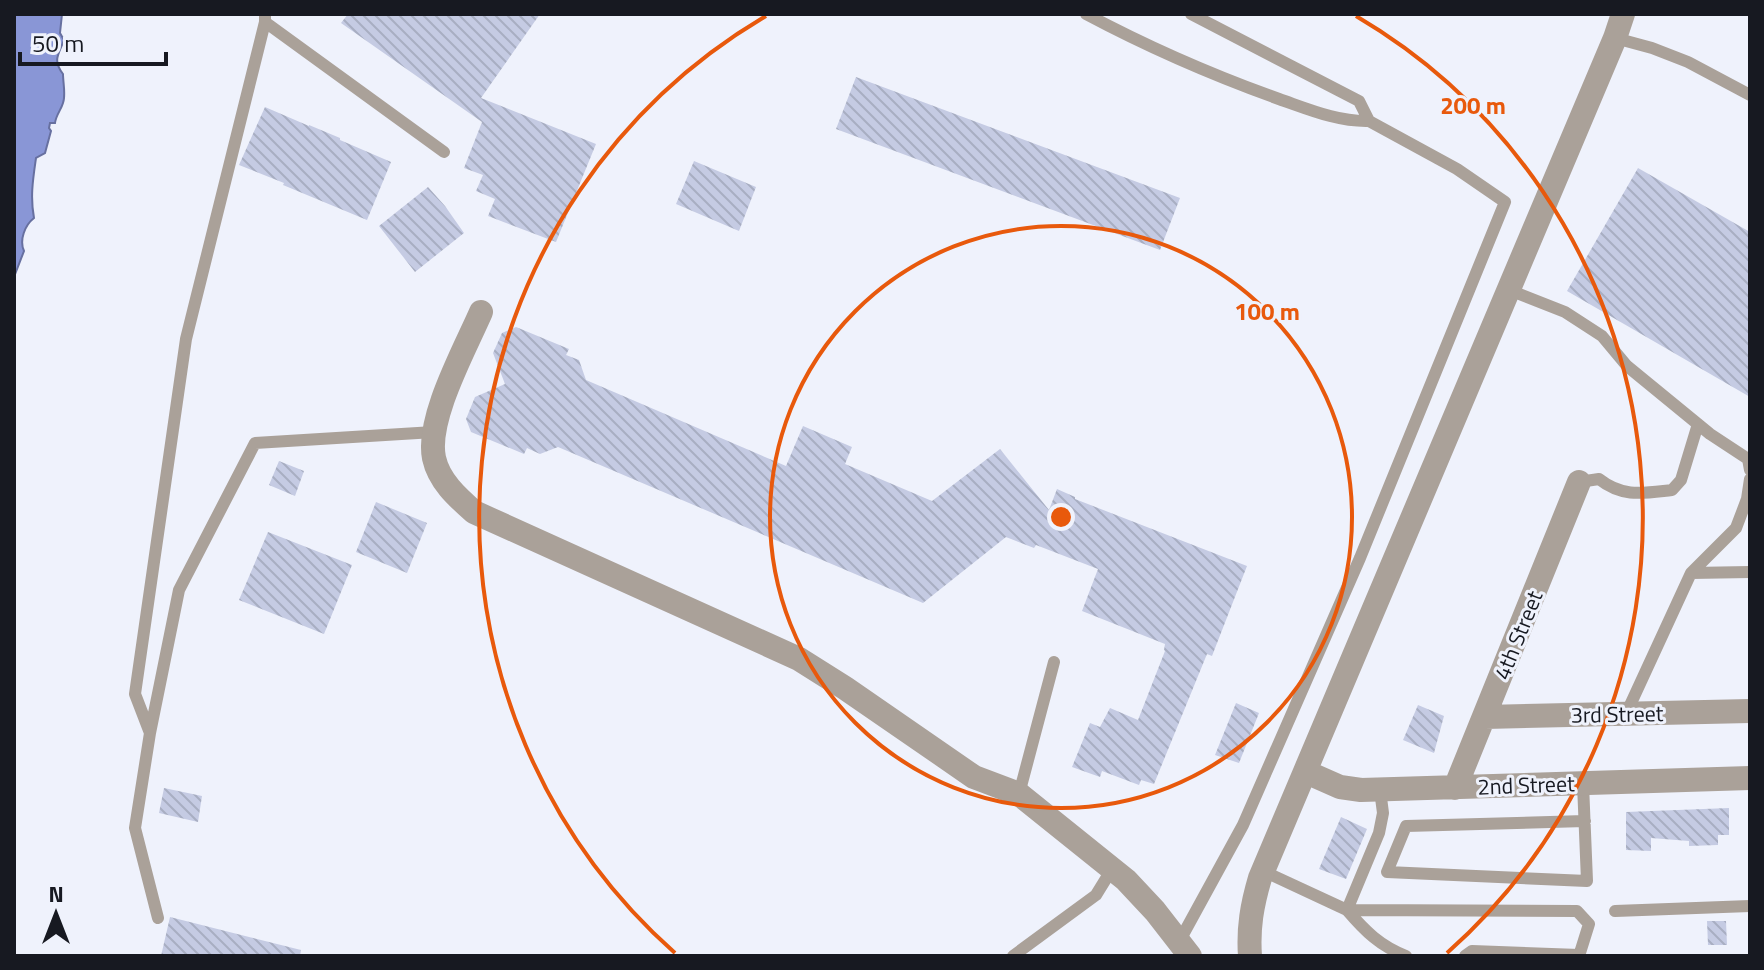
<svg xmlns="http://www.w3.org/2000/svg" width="1764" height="970" font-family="'Titillium Web',sans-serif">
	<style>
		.water { fill: #8996d6; stroke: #6770a0; stroke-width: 2 }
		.building { fill: url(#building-back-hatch) }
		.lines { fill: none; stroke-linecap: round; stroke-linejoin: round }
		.lane { stroke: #aaa199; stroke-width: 12 }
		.street { stroke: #aaa199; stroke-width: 24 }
		.ring { fill: none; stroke: #e8590c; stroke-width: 4 }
		.labels { text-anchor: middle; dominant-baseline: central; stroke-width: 6; stroke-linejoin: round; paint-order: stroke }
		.street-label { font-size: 22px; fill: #171921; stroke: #eff2fc }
		.centre { fill: #e8590c; stroke: #eff2fc; stroke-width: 4 }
		.ring-label { font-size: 24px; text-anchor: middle; font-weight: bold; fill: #e8590c; stroke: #eff2fc; stroke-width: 6; stroke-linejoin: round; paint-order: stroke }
	</style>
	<defs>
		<pattern id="building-back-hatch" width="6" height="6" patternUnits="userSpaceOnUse" patternTransform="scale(2)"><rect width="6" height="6" fill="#c5cbe3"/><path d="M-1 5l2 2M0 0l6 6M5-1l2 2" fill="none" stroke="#a8aec2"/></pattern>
	</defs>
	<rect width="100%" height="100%" fill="#eff2fc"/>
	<path class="water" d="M14 14H62L60 33 64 40C59 54 52 60 63 74 63 83 66 95 63 103 61 110 56 115 55 123H50L49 128 51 131 45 153 36 158C33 179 30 197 34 218 25 225 19 240 24 251L14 277Z"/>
	<path class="building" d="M348 14H540L481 98 596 144 556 242 488 216 495 199 476 191 483 175 464 168 482 122 341 23Z
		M856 77 1180 198 1160 250 836 129Z
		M265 107 309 126V125L340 138V140L391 162 367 220 283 185 284 183 239 165Z
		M694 161 756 187 739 231 676 204Z
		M1638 168 1750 232V397L1567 291Z
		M428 187 445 206 464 233 415 272 379 226Z
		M516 327 569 349 566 355 579 360 586 380 786 466 803 426 852 447 845 464 932 501 1000 449 1049 510 1057 489 1075 497V499L1247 566 1212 656 1207 654 1154 784 1141 780 1139 785 1102 771 1100 777 1072 767 1090 723 1100 727 1110 708 1138 720 1165 651 1164 650 1165 644 1082 611 1098 569 1036 545 1034 548 1006 537 923 603 558 447 540 454 527 448 524 454 471 432 466 419 475 397 505 384 493 353 502 333Z
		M279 461 304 471 295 496 269 485Z
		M376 502 427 523 407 573 356 552Z
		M268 532 352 565 324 634 239 600Z
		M1236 703 1259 713 1239 763 1215 755Z
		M1418 705 1444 716 1434 753 1403 740Z
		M164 788 202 796 198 822 159 813Z
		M1729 808V835H1718V845L1689 846V841L1651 838V851L1626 850V812Z
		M1341 817 1367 829 1346 879 1319 869Z
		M170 917 301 950 300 956H161Z
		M1707 921H1726L1727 945H1708Z"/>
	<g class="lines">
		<path class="lane" d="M1086 14C1148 47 1212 75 1279 99 1308 109 1338 122 1369 121L1457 169 1505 202 1360 558 1243 825 1179 942
			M1191 14 1359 101 1369 121
			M265 22 444 152
			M1615 38 1652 48 1688 62 1750 95
			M1509 290 1565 312 1602 336 1627 366 1710 434 1748 459 1750 470
			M1579 482 1599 479C1623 498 1644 493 1672 490L1681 480 1698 424
			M1691 573 1736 528 1747 499 1750 479
			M1626 714 1691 573 1750 572
			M150 733 135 694 186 339 265 22V14
			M1583 784 1587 881 1387 872 1406 826 1585 821
			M1019 794 1054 662
			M1263 871 1347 910 1577 911 1589 924 1579 956
			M1347 910 1379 833 1383 813 1380 790
			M1347 910C1365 931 1380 946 1406 956
			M1615 911 1750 906
			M158 918 135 828 150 733 179 590 255 443 434 432
			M1013 956 1096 895 1112 869
			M1465 956 1472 951 1579 955"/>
		<path class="street" d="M481 312C465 349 426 419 434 458 439 481 457 497 474 512L799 659 845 688 974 777 1019 794 1126 880 1155 911 1190 956
			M1485 717 1750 711
			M1306 772 1340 787 1361 790 1750 778
			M1455 788 1579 482
			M1250 956C1248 928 1252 905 1260 878L1615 38 1623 14"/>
	</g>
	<g class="ring">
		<circle cx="1061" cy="517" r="291"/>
		<path d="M675 953A582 582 0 0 1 766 16M1356 16A582 582 0 0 1 1447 953"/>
	</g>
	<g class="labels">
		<g class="street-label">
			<text transform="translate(1518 635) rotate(-68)">4th Street</text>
			<text transform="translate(1617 714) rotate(-1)">3rd Street</text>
			<text transform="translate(1526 785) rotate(-2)">2nd Street</text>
		</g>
	</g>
	<circle cx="1061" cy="517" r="12" class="centre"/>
	<g class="ring-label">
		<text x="1473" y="114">200 m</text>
		<text x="1267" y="320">100 m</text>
	</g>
	<rect width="1764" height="970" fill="none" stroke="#171921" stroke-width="32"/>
	<g transform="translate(56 914)" stroke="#eff2fc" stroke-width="6" paint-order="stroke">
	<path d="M0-6L14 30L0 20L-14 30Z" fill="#171921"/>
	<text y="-12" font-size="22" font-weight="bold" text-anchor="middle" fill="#171921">N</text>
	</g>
	<path d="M20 52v12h146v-12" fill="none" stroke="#171921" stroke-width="4"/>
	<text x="32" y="52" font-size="24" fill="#171921" stroke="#eff2fc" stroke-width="6" paint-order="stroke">50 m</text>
</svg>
